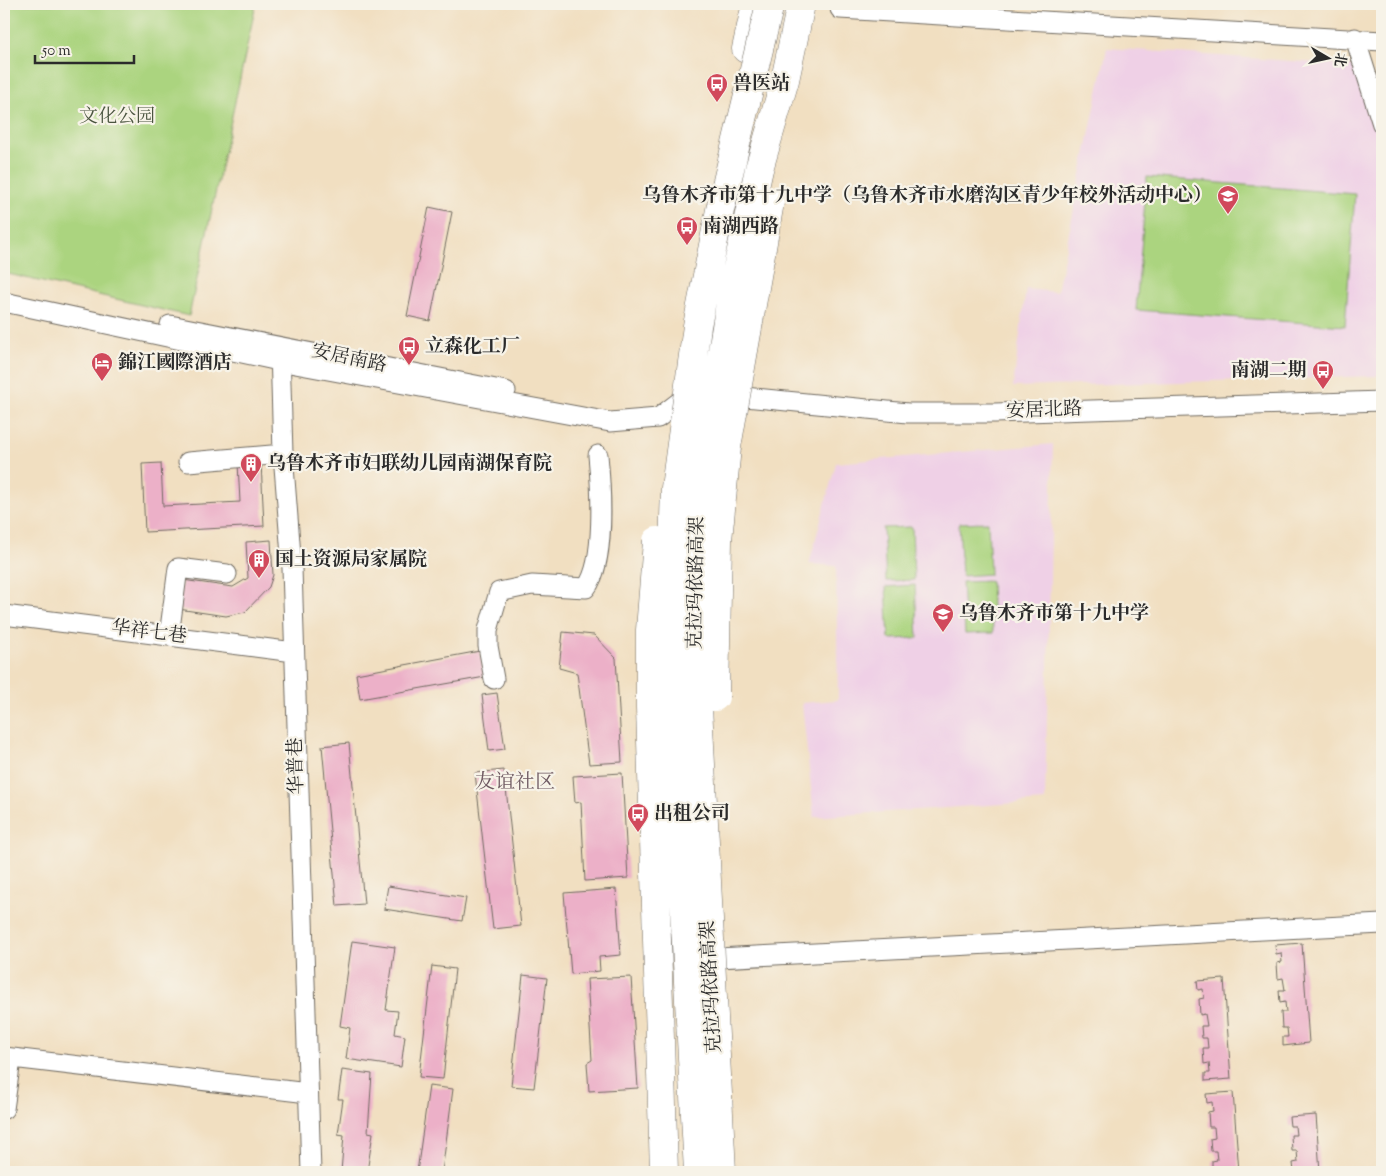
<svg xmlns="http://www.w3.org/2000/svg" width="1386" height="1176" font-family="'Sorts Mill Goudy','Noto Serif SC',serif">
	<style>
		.built { fill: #efd0e6 }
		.green { fill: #abd47f; stroke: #6b8055 }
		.building { fill: #ecb0c8 }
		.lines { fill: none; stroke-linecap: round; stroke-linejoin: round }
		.minor-casing { stroke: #706a60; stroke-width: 21 }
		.highway-casing { stroke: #706a60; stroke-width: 29 }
		.minor { stroke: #fff; stroke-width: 19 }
		.highway { stroke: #fff; stroke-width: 28 }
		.highway-bridge-casing { stroke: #706a60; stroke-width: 29; stroke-linecap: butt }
		.highway-bridge { stroke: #fff; stroke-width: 28 }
		.labels { text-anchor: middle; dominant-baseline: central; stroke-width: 4.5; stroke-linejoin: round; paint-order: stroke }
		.poi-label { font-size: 19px; font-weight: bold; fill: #2b2b2b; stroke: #f7f3e8; text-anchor: start }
		.park-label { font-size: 19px; fill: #4b5540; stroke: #f7f3e8 }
		.street-label { font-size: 19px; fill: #2b2b2b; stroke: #f7f3e8 }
		.neighbourhood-label { font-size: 20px; fill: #6f5a62; stroke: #f7f3e8 }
	</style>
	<rect width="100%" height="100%" fill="#f7f3e8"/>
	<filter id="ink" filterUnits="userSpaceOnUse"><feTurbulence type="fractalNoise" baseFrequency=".02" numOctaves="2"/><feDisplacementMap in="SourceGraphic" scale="10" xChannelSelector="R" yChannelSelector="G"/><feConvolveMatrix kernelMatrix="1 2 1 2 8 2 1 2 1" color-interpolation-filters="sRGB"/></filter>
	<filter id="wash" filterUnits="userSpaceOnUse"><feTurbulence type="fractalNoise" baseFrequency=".0096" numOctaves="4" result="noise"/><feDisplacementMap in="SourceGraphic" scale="20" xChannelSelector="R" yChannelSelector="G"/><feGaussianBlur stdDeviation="1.12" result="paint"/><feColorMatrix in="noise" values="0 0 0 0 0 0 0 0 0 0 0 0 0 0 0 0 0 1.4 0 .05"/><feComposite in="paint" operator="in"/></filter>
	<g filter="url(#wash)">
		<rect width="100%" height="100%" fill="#f1dfc1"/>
		<path class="built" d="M1107 48 1360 66 1382 142V367L1377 376 1013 387 1026 289 1057 292Z
			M1053 444 1045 801 814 817 802 703 838 700 836 566 809 564 836 463Z"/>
		<path class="green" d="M4 4H256L189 316 4 273Z
			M1147 177 1355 194 1345 326 1136 310Z
			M988 522 990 574 962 576 959 523Z
			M912 527 914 580 886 581 883 528Z
			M991 581 993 633 965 634 962 582Z
			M915 585 918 638 889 639 886 587Z"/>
		<g id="blocks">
			<path class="building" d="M429 207 452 212 430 321 407 316Z
				M261 461 264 526 145 532 142 464 161 463 163 506 240 502 238 463Z
				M271 540 273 575 269 587 245 612 226 616 178 609 182 580 233 587 248 578 246 542Z
				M563 632 594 635 616 658 622 762 589 764 577 673 559 668Z
				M480 651 485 677 360 699 356 674Z
				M497 693 505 749 489 751 482 695Z
				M349 743 364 904 337 906 322 746Z
				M504 770 521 926 493 929 475 773Z
				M622 773 628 878 585 881 581 802 575 803 573 776Z
				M388 886 466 898 462 921 384 909Z
				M616 889 621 955 599 957 600 971 571 974 564 893Z
				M352 941 395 947 386 1010 398 1011 395 1034 405 1036 401 1067 346 1059 350 1028 340 1026Z
				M1302 943 1309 1043 1283 1046V1037H1288L1287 1028H1282L1281 1012H1286L1285 1002 1280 1003 1279 990H1285L1283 978 1278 979 1277 963 1282 962 1281 953 1276 954 1275 945Z
				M432 966 455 969 443 1079 419 1077Z
				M523 975 547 978 534 1088 511 1086Z
				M631 977 638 1088 589 1091 587 1063 592 1060 587 979Z
				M1224 979 1231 1079 1205 1081V1073H1210L1209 1063 1204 1064 1203 1048H1208L1207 1038H1202L1201 1026H1207L1205 1014 1200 1015 1199 999 1204 998 1203 989 1198 990 1197 981Z
				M342 1070 372 1074 368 1132 373 1133 367 1172H341L344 1135 338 1134 343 1099H338Z
				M429 1086 453 1089 442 1172H417Z
				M1233 1092 1239 1172H1212V1161L1217 1160 1216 1151H1211L1210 1139 1215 1138 1214 1127H1209L1208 1112 1213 1111 1212 1102 1207 1103 1206 1094Z
				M1316 1115 1320 1172H1294L1293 1163 1298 1162 1297 1151H1292L1291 1135H1296L1295 1126H1290L1289 1117Z"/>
		</g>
	</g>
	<g filter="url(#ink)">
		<use href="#blocks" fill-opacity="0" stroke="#706a60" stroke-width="1"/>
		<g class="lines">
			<g class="minor-casing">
				<path id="minor" d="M840 9 1382 41
					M1355 38 1382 124
					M4 302 279 361 610 422 658 418 688 395 692 394
					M170 325 506 391
					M280 349 283 454 292 568 311 1172
					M725 395 908 413H995L1382 401
					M188 462 283 454
					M4 615 294 652
					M169 636 178 568 227 574
					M494 679 488 646V630L499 592 532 585 586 588C606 563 601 487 598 455
					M699 959 1382 924
					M4 1057 308 1093
					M4 1109 11 1060"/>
			</g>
			<g class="highway-casing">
				<path id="highway" d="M746 49 756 4"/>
			</g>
			<use href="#minor" class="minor"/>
			<use href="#highway" class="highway"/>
			<g class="highway-bridge-casing">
				<path id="highway-bridge" d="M657 541 650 630V707L664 1172
					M715 697 718 540 727 447 770 202
					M698 1172 670 639 675 488 697 326 720 210 770 4
					M722 1172 695 648 694 556 705 454 732 291 759 169 785 80 801 4"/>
			</g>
			<use href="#highway-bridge" class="highway-bridge"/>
		</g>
	</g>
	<defs>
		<g id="bus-pin" transform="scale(1.125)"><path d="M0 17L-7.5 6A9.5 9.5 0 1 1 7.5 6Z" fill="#d1495b" stroke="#f7f3e8"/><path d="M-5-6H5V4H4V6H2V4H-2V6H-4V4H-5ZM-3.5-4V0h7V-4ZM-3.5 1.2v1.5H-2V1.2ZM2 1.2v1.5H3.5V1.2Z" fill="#fff"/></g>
		<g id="school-pin" transform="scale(1.125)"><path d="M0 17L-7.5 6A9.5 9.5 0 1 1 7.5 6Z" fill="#d1495b" stroke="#f7f3e8"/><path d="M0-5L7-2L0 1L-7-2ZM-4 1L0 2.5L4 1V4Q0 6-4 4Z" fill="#fff"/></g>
		<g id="hotel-pin" transform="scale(1.125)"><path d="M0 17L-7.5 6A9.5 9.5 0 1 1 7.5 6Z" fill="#d1495b" stroke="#f7f3e8"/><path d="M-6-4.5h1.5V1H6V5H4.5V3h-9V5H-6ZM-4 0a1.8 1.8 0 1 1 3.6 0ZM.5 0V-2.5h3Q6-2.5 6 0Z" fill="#fff"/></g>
		<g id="building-pin" transform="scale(1.125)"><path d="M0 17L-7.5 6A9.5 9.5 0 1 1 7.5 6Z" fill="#d1495b" stroke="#f7f3e8"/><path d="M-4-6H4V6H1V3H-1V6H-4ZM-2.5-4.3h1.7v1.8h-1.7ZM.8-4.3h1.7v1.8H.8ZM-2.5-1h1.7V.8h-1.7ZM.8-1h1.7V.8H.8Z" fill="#fff"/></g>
	</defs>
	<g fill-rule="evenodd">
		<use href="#bus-pin" x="717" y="84"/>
		<use href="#school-pin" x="1228" y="196"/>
		<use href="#bus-pin" x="687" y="227"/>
		<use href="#bus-pin" x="409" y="347"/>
		<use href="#hotel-pin" x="102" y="363"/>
		<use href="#bus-pin" x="1323" y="371"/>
		<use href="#building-pin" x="251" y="464"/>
		<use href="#building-pin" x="259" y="560"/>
		<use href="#school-pin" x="943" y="614"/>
		<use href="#bus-pin" x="638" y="814"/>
	</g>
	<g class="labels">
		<g class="poi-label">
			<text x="733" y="84">兽医站</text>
			<text x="1212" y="196" text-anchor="end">乌鲁木齐市第十九中学（乌鲁木齐市水磨沟区青少年校外活动中心）</text>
			<text x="703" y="227">南湖西路</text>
			<text x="425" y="347">立森化工厂</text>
			<text x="118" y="363">錦江國際酒店</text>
			<text x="1307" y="371" text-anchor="end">南湖二期</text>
			<text x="267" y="464">乌鲁木齐市妇联幼儿园南湖保育院</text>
			<text x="275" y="560">国土资源局家属院</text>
			<text x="959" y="614">乌鲁木齐市第十九中学</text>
			<text x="654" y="814">出租公司</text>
		</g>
		<g class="park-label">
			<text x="117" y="117">文化公园</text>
		</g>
		<g class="street-label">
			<text transform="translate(349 359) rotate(12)">安居南路</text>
			<text transform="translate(1044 411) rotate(-2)">安居北路</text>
			<text transform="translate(697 583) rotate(-89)">克拉玛依路高架</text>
			<text transform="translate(149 633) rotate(7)">华祥七巷</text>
			<text transform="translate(297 766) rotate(-92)">华普巷</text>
			<text transform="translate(712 987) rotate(-93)">克拉玛依路高架</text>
		</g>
		<g class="neighbourhood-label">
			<text x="515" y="783">友谊社区</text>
		</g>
	</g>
	<rect width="1386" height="1176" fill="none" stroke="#f7f3e8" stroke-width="20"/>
	<g transform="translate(1328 58) rotate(99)" stroke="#f7f3e8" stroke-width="4" paint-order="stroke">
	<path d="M0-4L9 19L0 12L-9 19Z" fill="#2b2b2b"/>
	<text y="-8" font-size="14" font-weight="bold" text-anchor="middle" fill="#2b2b2b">北</text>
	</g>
	<path d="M35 55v8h99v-8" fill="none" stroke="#2b2b2b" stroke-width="2.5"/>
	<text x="42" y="55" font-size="15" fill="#2b2b2b" stroke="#f7f3e8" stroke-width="4" paint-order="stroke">50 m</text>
</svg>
